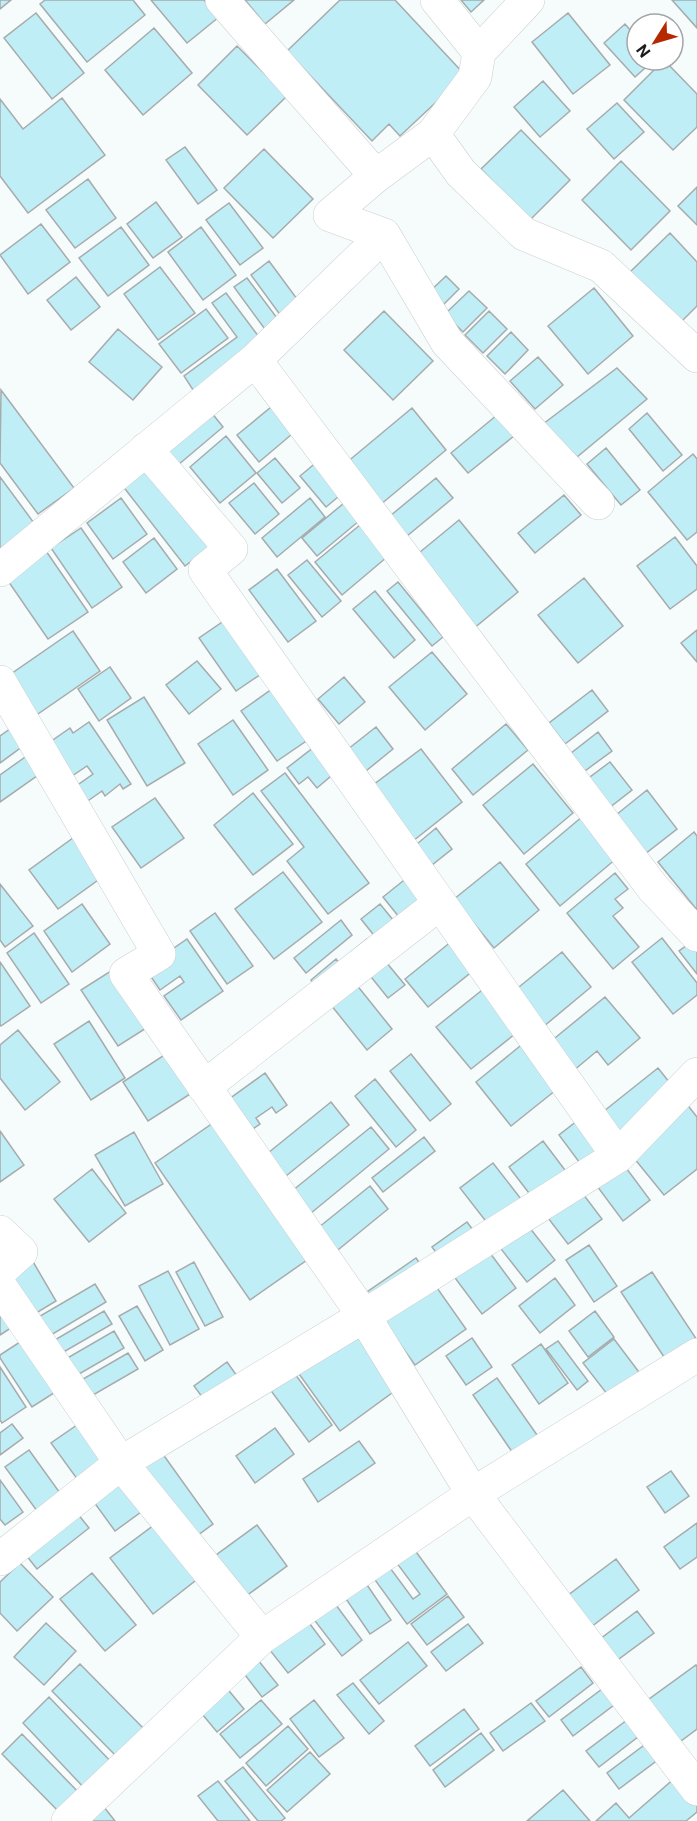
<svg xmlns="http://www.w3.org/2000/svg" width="697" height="1821" font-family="Roboto,sans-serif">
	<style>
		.building { fill: #bfeef7; stroke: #a7abac; stroke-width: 1.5 }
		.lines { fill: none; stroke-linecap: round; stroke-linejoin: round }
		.street-casing { stroke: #ccd0d1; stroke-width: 34 }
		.street { stroke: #fff; stroke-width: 33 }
	</style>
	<rect width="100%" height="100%" fill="#f6fbfc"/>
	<path class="building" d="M0 0H11L0 9Z
		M45 0H133L145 15 87 62 40 4Z
		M151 0H204L219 17 187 43Z
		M245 0H294L265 24Z
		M340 0H395L465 75 400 136 389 124 372 141 287 51Z
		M461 0H484L471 12Z
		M672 0H697V28Z
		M36 13 84 73 52 99 4 38Z
		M568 13 610 65 573 94 532 42Z
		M625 24 637 38V60H654L635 77 604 43Z
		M154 28 192 73 143 115 105 70Z
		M237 46 287 96 247 135 198 85Z
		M664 60 697 94V127L673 150 624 100Z
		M543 81 570 111 540 137 514 107Z
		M62 98 105 155 28 213 0 176V99L23 129Z
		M617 103 644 132 614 159 587 129Z
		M521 130 570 180 530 220 481 169Z
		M185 147 217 190 198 204 166 160Z
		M264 149 313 199 273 238 224 188Z
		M621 161 670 211 631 250 582 200Z
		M88 179 116 218 75 248 46 210Z
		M697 187V225L678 206Z
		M156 202 182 237 153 258 127 224Z
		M229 203 263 248 240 265 206 220Z
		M41 224 70 262 28 294 0 255Z
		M121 227 149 265 108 296 79 258Z
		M201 227 236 275 203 300 168 252Z
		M670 233 697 262V306L680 323 630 272Z
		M269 261 300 303 281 316 251 275Z
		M160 267 195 313 158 340 124 294Z
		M446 276 459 289 440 308 426 295Z
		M76 277 100 307 71 330 47 300Z
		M247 278 280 322 267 332 234 287Z
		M594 288 633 336 588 374 548 326Z
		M469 291 487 308 463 332 445 314Z
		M226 293 265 345 197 396 184 376 237 337 212 303Z
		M206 309 228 338 181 373 159 344Z
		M384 311 433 361 393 400 344 350Z
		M489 311 507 329 483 353 465 335Z
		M118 329 162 367 133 400 89 362Z
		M511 332 528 350 505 374 487 356Z
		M538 357 563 385 535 409 510 381Z
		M617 368 647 399 577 457 543 424Z
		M1 390 74 488 38 514 0 463Z
		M276 403 298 429 259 462 237 435Z
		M207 407 223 427 178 465 160 445Z
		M412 408 446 450 380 505 346 463Z
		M647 413 682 455 663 471 629 429Z
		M497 415 514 436 468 473 451 453Z
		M226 436 256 473 220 503 190 467Z
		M606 448 640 490 621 505 587 464Z
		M693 454 697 459V532L687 540 648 492Z
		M275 458 300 488 282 503 257 473Z
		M318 461 344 492 326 507 300 476Z
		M149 463 213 544 185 566 122 485Z
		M0 477 34 523 0 549Z
		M436 478 453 498 407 536 390 516Z
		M254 483 279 514 255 534 229 503Z
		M564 495 581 515 535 553 518 533Z
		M121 498 147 534 113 559 87 523Z
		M310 498 325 517 277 557 262 538Z
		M344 503 359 521 317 556 302 538Z
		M459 520 518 592 473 629 414 557Z
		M360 525 387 557 342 595 315 562Z
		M81 528 122 587 92 608 51 548Z
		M675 537 697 566V589L670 609 637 566Z
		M154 538 177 569 146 593 123 562Z
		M46 551 88 612 48 639 6 578Z
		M307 560 341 601 322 617 288 575Z
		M277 569 316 621 288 642 249 590Z
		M584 578 623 626 578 663 538 615Z
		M398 582 443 637 432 646 387 591Z
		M375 591 415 640 394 658 353 609Z
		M231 616 267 670 236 691 199 638Z
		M697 630V662L681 643Z
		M73 631 100 671 35 716 8 676Z
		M432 652 467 694 425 730 389 687Z
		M197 661 221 689 189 714 166 685Z
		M110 667 131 698 99 721 78 689Z
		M344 677 365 702 339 724 318 699Z
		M279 684 315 735 277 761 241 711Z
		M592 690 608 711 565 744 549 723Z
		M144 697 185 763 147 786 107 720Z
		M233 720 268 770 233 795 198 744Z
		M89 722 131 784 123 789 120 784 105 796 102 791 82 805 72 789 93 774 87 766 66 780 43 747 70 728 73 733Z
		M506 724 528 750 473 795 452 769Z
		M376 727 393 749 361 775 343 753Z
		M10 729 23 746 0 763V736Z
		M598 732 612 751 574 779 561 761Z
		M318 744 331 776 317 788 308 777 299 784 287 768Z
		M421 749 462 802 413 841 373 785Z
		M28 755 41 773 0 802V775Z
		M610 762 632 790 600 815 578 786Z
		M533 764 573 813 524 854 483 805Z
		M285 773 369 883 328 914 287 861 304 847 261 791Z
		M647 790 677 829 636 861 606 823Z
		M253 793 293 844 253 875 214 825Z
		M155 798 184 838 141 868 112 827Z
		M583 816 617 858 560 906 526 864Z
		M436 828 452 849 427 869 411 849Z
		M694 832 697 836V910L658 862Z
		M77 835 105 875 58 909 29 870Z
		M500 862 539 910 494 948 454 899Z
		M283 872 322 922 274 959 235 909Z
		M615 873 628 889 615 899 623 908 613 916 639 947 613 969 567 913Z
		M408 877 436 911 411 932 383 897Z
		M0 884 33 926 5 947 0 940Z
		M82 904 110 944 72 972 44 931Z
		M380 904 407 937 388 953 361 919Z
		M215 913 253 966 227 984 190 931Z
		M341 920 352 935 306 973 294 958Z
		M34 933 69 984 41 1003 7 953Z
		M662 938 697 983V995L673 1014 632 962Z
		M697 938V974L679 951Z
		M187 939 223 991 181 1020 164 996 184 982 180 976 160 990 145 968Z
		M367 939 405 985 388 998 351 952Z
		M452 941 474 970 428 1007 405 979Z
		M562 952 591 987 543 1027 514 991Z
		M336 959 392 1029 367 1050 311 980Z
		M0 962 30 1006 1 1026 0 1024Z
		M114 969 151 1025 118 1046 81 990Z
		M486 987 520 1030 471 1069 436 1027Z
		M605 997 640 1038 608 1065 597 1051 573 1071 550 1042Z
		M89 1021 125 1078 91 1100 54 1044Z
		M18 1030 60 1082 25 1110 0 1078V1045Z
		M525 1042 561 1086 511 1126 476 1082Z
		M172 1050 198 1089 148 1121 123 1082Z
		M411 1054 451 1104 430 1121 390 1071Z
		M658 1068 697 1117V1169L664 1195 599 1115Z
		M265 1073 287 1105 276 1113 272 1107 256 1118 260 1124 247 1133 225 1102Z
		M375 1079 416 1130 396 1147 355 1096Z
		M331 1102 349 1125 281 1180 263 1157Z
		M586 1114 650 1200 623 1221 559 1135Z
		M213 1123 307 1260 250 1300 155 1163Z
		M371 1127 389 1149 305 1218 287 1195Z
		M0 1131 24 1165 0 1182Z
		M134 1132 163 1184 125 1206 95 1155Z
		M424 1137 435 1151 383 1192 372 1178Z
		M543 1141 602 1219 568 1244 509 1167Z
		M493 1163 521 1199 488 1224 460 1188Z
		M92 1169 126 1213 89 1242 54 1199Z
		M370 1186 388 1209 322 1263 303 1240Z
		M522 1218 555 1260 527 1282 494 1240Z
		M467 1222 516 1288 482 1314 432 1247Z
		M589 1245 617 1286 594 1302 566 1260Z
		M416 1258 466 1329 415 1365 364 1294Z
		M32 1260 56 1301 33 1315 8 1274Z
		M194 1262 223 1317 205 1326 176 1272Z
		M168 1271 199 1329 170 1345 139 1286Z
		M652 1272 697 1340 670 1366 621 1292Z
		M555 1278 575 1305 540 1333 519 1306Z
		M95 1284 106 1302 46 1338 35 1319Z
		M0 1299 17 1324 0 1335Z
		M137 1306 163 1350 145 1361 119 1316Z
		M344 1309 400 1387 340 1431 284 1353Z
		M104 1311 112 1324 55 1357 48 1344Z
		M595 1311 614 1337 588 1357 569 1331Z
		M114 1331 124 1348 67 1381 57 1364Z
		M472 1338 492 1367 466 1385 446 1356Z
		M614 1339 645 1380 614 1403 583 1363Z
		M23 1340 57 1391 32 1407 0 1358V1355Z
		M558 1341 588 1381 577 1390 546 1349Z
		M541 1344 568 1383 539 1404 512 1365Z
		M128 1353 138 1369 81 1402 71 1386Z
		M227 1362 252 1397 219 1420 194 1386Z
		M0 1367 26 1407 2 1423 0 1420Z
		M290 1367 332 1425 309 1442 266 1384Z
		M497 1378 542 1442 517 1459 473 1395Z
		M12 1424 23 1438 0 1455V1433Z
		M77 1425 141 1512 115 1531 51 1443Z
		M275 1428 294 1454 255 1483 236 1456Z
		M152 1439 213 1524 190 1541 129 1456Z
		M359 1441 375 1463 318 1502 303 1479Z
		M29 1450 60 1493 37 1511 5 1467Z
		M671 1471 689 1496 665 1513 647 1487Z
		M0 1480 23 1512 5 1525 0 1519Z
		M70 1504 89 1528 37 1569 18 1545Z
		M158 1522 200 1577 153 1614 110 1558Z
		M697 1523V1557L680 1569 664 1547Z
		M257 1525 287 1566 242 1599 212 1558Z
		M411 1545 447 1594 407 1624 370 1573 385 1561 413 1599 420 1594 393 1558Z
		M616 1559 639 1590 582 1634 559 1602Z
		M20 1563 53 1597 17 1631 0 1613V1582Z
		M92 1573 136 1625 105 1651 60 1599Z
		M363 1579 391 1620 370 1634 342 1593Z
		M448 1596 464 1617 427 1645 411 1624Z
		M333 1601 362 1640 342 1656 312 1617Z
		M637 1611 654 1633 604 1670 587 1649Z
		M307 1620 325 1644 288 1673 269 1649Z
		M46 1623 76 1651 44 1685 14 1657Z
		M468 1624 483 1643 446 1671 431 1652Z
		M408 1642 427 1666 379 1704 360 1680Z
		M254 1655 278 1685 262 1697 239 1667Z
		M80 1664 146 1731 118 1758 52 1691Z
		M696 1665 697 1667V1729L677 1744 645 1702Z
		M581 1667 593 1683 549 1717 536 1701Z
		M353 1683 384 1721 369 1734 337 1695Z
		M225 1686 244 1709 217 1732 198 1709Z
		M606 1686 618 1702 573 1736 561 1720Z
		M49 1697 114 1765 87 1791 23 1723Z
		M261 1700 282 1724 240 1758 220 1734Z
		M314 1700 344 1738 319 1757 290 1719Z
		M531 1703 545 1721 503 1751 490 1733Z
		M464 1709 479 1729 430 1766 415 1746Z
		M631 1717 643 1733 599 1767 586 1751Z
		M288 1726 308 1749 266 1786 246 1763Z
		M481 1733 494 1750 445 1787 433 1770Z
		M22 1734 82 1796 62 1815 2 1754Z
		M651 1740 663 1756 619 1789 607 1773Z
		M310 1752 330 1774 287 1812 267 1790Z
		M243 1767 285 1818 281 1821H258L225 1781Z
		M676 1777 697 1801V1812L686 1821H596L616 1803 629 1818Z
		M218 1781 250 1821H218L198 1796Z
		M563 1790 590 1821H527Z
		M100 1802 115 1821H77Z"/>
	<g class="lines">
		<g class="street-casing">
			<path id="street" d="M222 0 376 176 330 215 384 235 447 342 598 503
				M437 0 479 52 528 0
				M479 52 475 77 433 134 461 173 524 234 601 266 697 356
				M376 176 433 134
				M255 360 384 235
				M146 449 231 549 205 570 618 1156 697 1074
				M0 570 255 360 653 888 697 935
				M0 682 159 954 126 974 364 1316 473 1494 262 1637 121 1463 0 1286
				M204 1087 440 903
				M0 1232 21 1252 0 1271
				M697 1355 473 1494 697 1789
				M0 1559 121 1463 364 1316 618 1156
				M68 1821 262 1637"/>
		</g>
		<use href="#street" class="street"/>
	</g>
	<g transform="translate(655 42) rotate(233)"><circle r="28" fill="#ffffff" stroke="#a4a5a5" stroke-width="1.5"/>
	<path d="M0-4.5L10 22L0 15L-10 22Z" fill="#b42900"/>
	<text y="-9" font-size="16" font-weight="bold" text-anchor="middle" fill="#1b1d1d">N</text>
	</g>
</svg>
